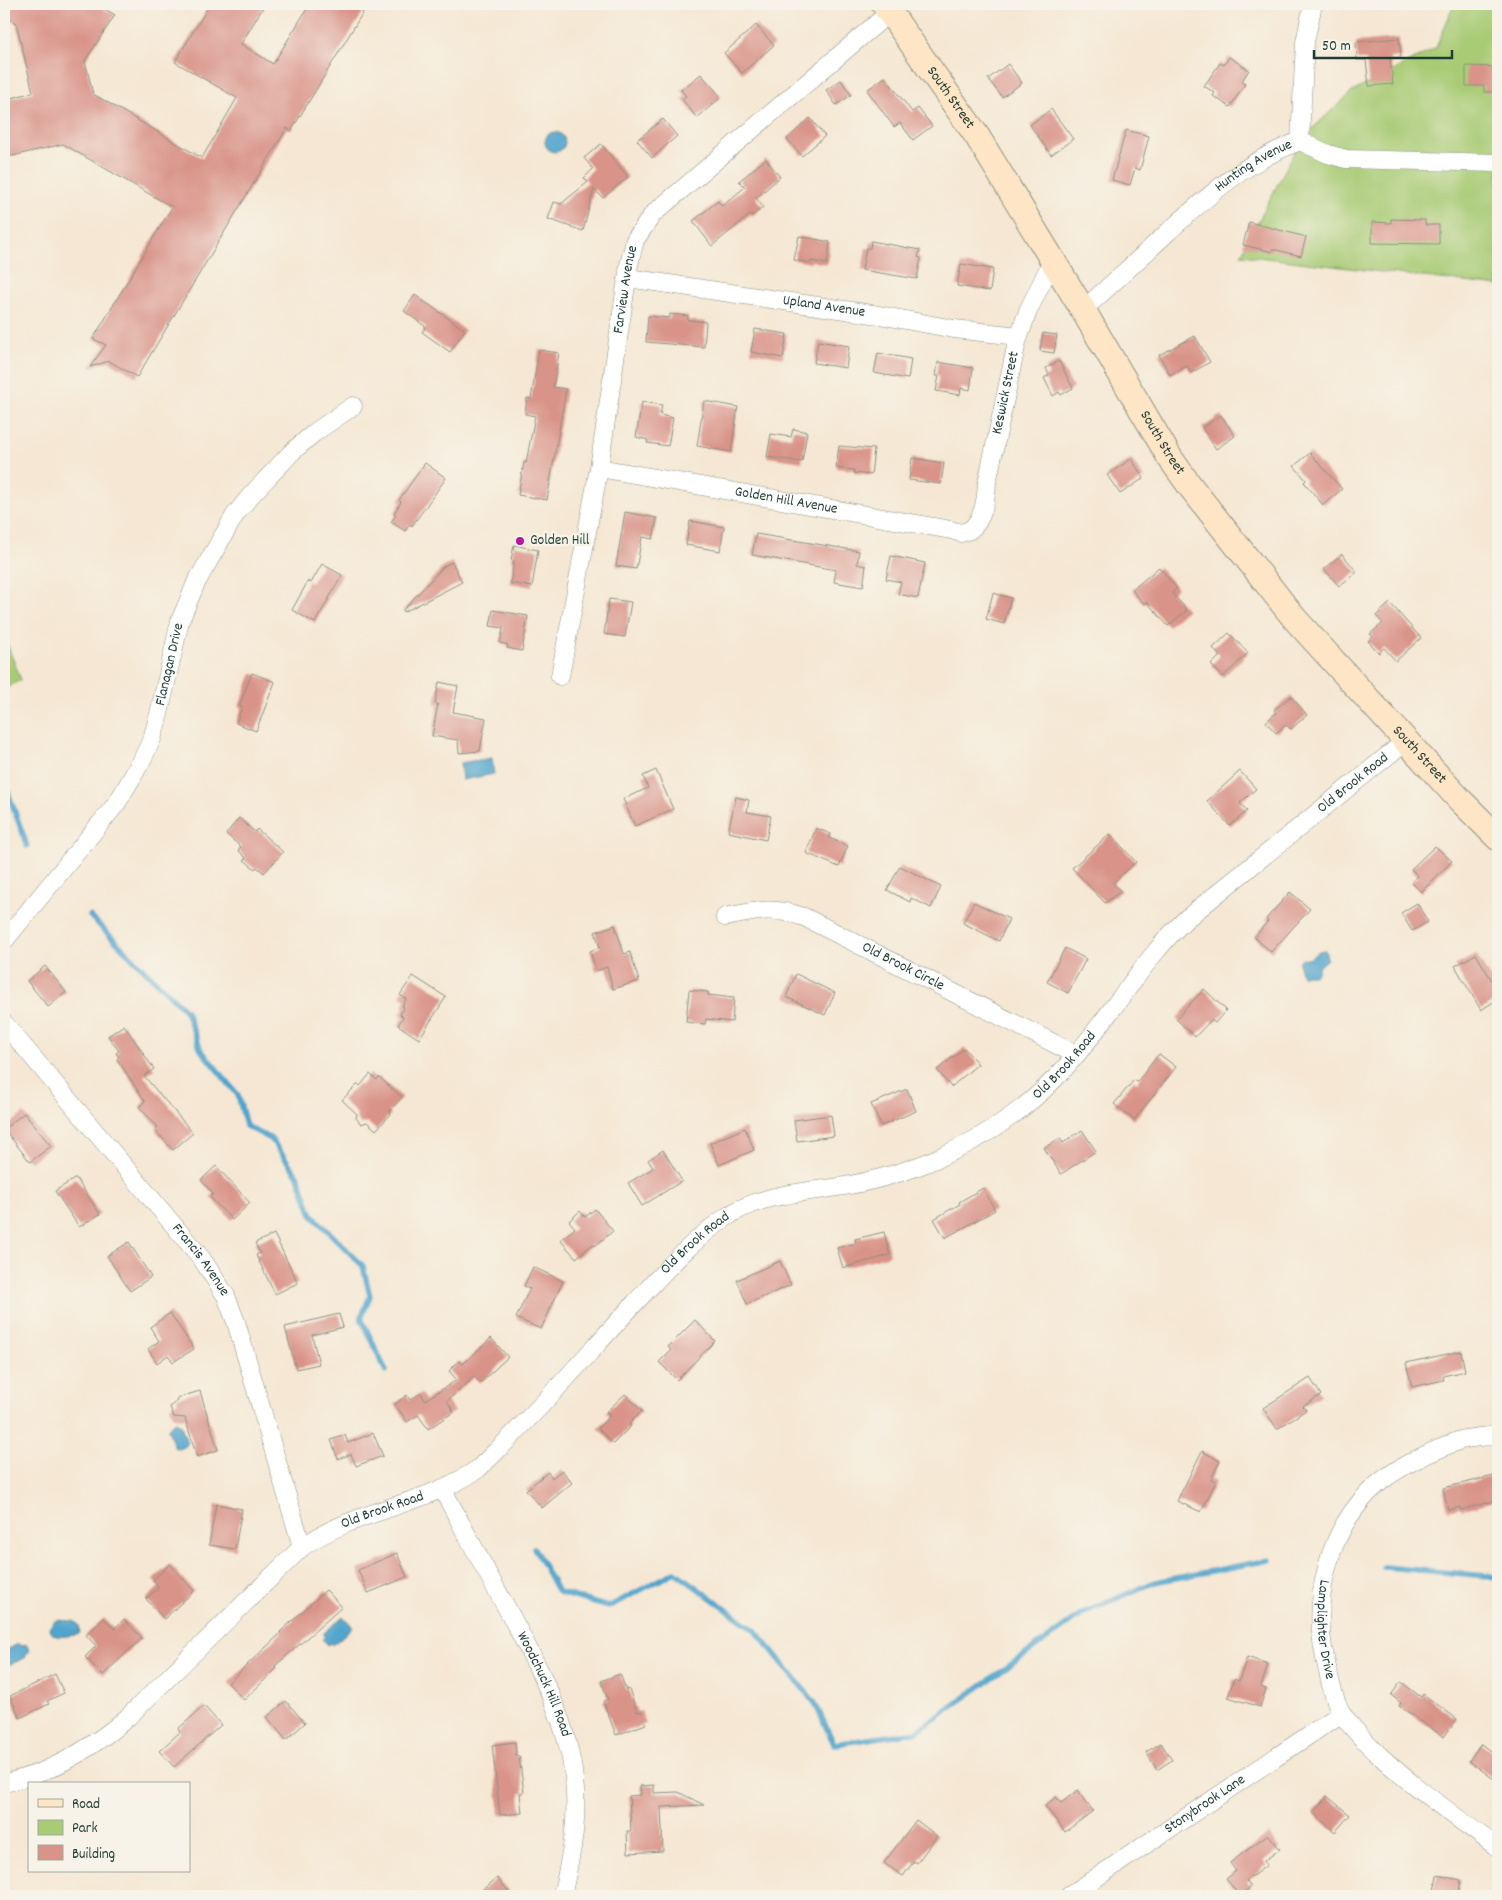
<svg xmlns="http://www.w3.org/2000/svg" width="1502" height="1900" font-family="Dekko,sans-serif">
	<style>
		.green { fill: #a8cb74; stroke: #648454 }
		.water { fill: #51a4cc; stroke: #387080 }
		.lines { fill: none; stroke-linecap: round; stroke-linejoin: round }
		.stream { stroke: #51a4cc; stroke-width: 5.5 }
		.building { fill: #d99388 }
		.street-casing { stroke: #8a9284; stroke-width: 19 }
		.secondary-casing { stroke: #8a9284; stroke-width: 27 }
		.street { stroke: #fff; stroke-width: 18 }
		.secondary { stroke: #fde5c5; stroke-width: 25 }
		.poi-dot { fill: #b5179e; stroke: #f7f3e8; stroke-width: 2 }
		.labels { text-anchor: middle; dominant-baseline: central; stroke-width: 5; stroke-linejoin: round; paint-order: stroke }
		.street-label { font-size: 15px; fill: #1f3d34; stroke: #f7f3e8 }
		.poi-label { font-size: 15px; fill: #1f3d34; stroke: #f7f3e8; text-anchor: start }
	</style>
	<rect width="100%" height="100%" fill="#f7f3e8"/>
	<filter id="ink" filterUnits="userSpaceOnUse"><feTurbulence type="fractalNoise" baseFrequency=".02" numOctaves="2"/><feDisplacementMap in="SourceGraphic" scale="10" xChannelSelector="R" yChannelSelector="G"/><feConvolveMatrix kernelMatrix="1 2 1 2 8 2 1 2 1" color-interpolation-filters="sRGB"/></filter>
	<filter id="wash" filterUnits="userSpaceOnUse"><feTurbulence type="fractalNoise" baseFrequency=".0096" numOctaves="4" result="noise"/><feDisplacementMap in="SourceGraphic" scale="20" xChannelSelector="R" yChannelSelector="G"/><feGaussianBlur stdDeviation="1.12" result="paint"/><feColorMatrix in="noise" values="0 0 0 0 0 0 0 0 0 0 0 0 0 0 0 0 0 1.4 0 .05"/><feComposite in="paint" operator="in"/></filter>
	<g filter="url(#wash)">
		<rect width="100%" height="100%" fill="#f5e7d3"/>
		<path class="green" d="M1454 4H1498V286L1241 255 1300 141 1304 136 1352 92 1436 48Z
			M4 636 21 680 4 689Z"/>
		<path class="water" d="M545 142a10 10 0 1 1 20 0a10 10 0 1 1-20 0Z
			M492 758 494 774 462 780 460 763Z
			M1324 950 1326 951 1327 959 1319 966 1317 973 1313 975H1302C1300 969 1296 963 1302 958L1309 959 1319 951Z
			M176 1422 181 1425 187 1443 186 1446 178 1449 174 1447 168 1429 171 1425Z
			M343 1616 353 1627 333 1645 331 1643 328 1645 322 1639 325 1637 323 1634Z
			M56 1620 74 1621 79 1625 80 1633 77 1635C67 1635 50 1642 50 1626Z
			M18 1644 22 1646 26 1644 30 1651 27 1653 25 1658 4 1667V1651Z"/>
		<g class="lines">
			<path class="stream" d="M4 781 27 846
				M90 916 186 1011 201 1050 238 1095 246 1126 271 1139 298 1176 312 1215 363 1266 370 1296 361 1318 386 1371
				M534 1548 558 1592 608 1607 675 1572 755 1630 815 1703 834 1744 916 1732 1085 1612 1155 1582 1269 1560
				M1384 1567 1498 1577"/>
		</g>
		<g id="blocks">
			<path class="building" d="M4 4H96L115 15 85 61 93 94 202 158 237 98 175 62 210 4H265L241 44 273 64 310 4H368L291 131 287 128 137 377 109 361 90 367 106 345 93 339 172 207 63 144 4 158V100L33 92 16 23 4 16Z
				M756 25 774 45 742 73 724 53Z
				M1399 38 1401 57 1390 58 1393 84 1369 86 1366 60H1357L1356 42Z
				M1229 57 1249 70 1242 81 1245 84 1230 107 1213 96 1215 93 1204 86 1220 63 1224 65Z
				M1008 64 1022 83 1002 97 988 79Z
				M1466 66 1498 67V92H1484V86H1466Z
				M701 74 721 97 697 118 682 99 686 96 681 90Z
				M885 77 912 112 918 108 932 126 913 140 900 123 894 127 867 90Z
				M841 80 851 95 836 105 826 90Z
				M1051 109 1073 139 1051 155 1030 125Z
				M810 118 825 136 802 156 787 139Z
				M663 119 677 136 652 158 637 140Z
				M1126 130 1149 136 1140 170 1135 168 1130 185 1112 180Z
				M601 144 628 177 603 198 594 189 583 231 548 219 554 202 561 204 588 182 584 178 593 169 584 158Z
				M766 159 780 177 756 198 763 207 752 216 751 214 712 246 693 221 718 201 722 206 745 187 739 181Z
				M1391 219 1425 220V225H1439V244L1372 243V222L1391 223Z
				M1249 222 1306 237 1301 256 1272 249V252L1243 245Z
				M799 236 830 242 827 264 811 261V263L794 260Z
				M871 241 920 250 918 257 921 258 917 279 862 270 866 248H870Z
				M961 264 993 269 990 291 957 286Z
				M415 295 465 330 450 352 422 332 426 327 404 311Z
				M670 314 688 316V320L706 322 704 347 646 342 648 316 670 318Z
				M755 329 787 334 783 358 751 352Z
				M1043 333 1057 335 1054 353 1040 351Z
				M1195 336 1210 362 1191 373 1187 366 1170 375 1159 355Z
				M818 341 849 346 846 368 814 363Z
				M539 350 559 353 553 387 566 389 547 500 518 495 524 462 526 463 535 416 525 414 527 398 531 399Z
				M878 353 911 359 908 379 874 373Z
				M1059 361 1073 388 1061 395 1059 392 1053 396 1044 378 1049 375 1046 368Z
				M938 362 973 368 970 390 961 388 960 395 936 391 939 376H936Z
				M704 401 738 407 731 452 697 446Z
				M642 402 662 405 660 415 673 418 668 446 647 443 648 440 636 437Z
				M1221 415 1235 436 1216 449 1202 428Z
				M793 429 807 432 802 462 767 457 771 434 791 437Z
				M839 446 874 449 871 475 854 473V470L836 468Z
				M1310 453 1342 489 1323 505 1304 482 1306 480 1294 466Z
				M912 458 944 463 941 484 909 480Z
				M1131 459 1144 478 1120 494 1107 475Z
				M425 463 446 478 412 526 410 524 405 531 391 522 396 515 394 513 401 502 399 500Z
				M625 512 657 518 653 539 642 537 636 569 616 566Z
				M690 521 724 527 720 551 686 545Z
				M756 534 859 551 857 564 866 566 863 587 834 582 836 570 752 555Z
				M514 545 538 550 532 587 510 583 514 561 511 560Z
				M1342 554 1357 572 1339 586 1324 569Z
				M891 556 925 563 918 598 898 594 901 582 886 579Z
				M452 562 462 582 404 612 403 610 444 566Z
				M322 564 342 575 315 623 292 610 308 581 311 583Z
				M1159 567 1177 588 1172 593 1187 610 1168 626 1147 602 1144 604 1132 590Z
				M993 593 1011 598 1004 624 986 619Z
				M609 599 631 602 625 637 604 634Z
				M1390 603 1421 638 1396 661 1384 648 1379 653 1368 641 1373 637 1370 634 1383 623 1376 616Z
				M493 610 528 616 522 651 507 648 508 645 500 643 503 628 490 626Z
				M1229 633 1248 653 1223 677 1211 665 1220 656 1213 648Z
				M252 673 275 682 256 731 236 723 242 707 239 706Z
				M439 682 458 686 453 712 486 718 480 751 459 753 458 740 432 736 438 704H435Z
				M1291 696 1307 715 1291 729 1286 725 1276 733 1266 722 1276 713 1274 710Z
				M656 770 673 809 635 826 623 799 648 788 643 776Z
				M1240 771 1256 789 1240 803 1247 811 1230 826 1207 801Z
				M736 797 749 800 747 812 771 816 766 840 728 832Z
				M239 818 255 832 257 829 283 852 264 873 257 867 255 869 244 860 246 858 238 850 241 847 226 834Z
				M816 828 831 834 829 838 848 846 839 867 806 853Z
				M1110 834 1136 862 1113 883 1121 891 1105 903 1072 868Z
				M1435 846 1452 861 1421 892 1411 882 1418 876 1411 869Z
				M900 866 941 887 931 908 911 898 910 902 887 890Z
				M1290 892 1310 909 1271 952 1254 937 1268 921 1266 919Z
				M974 902 1009 919 999 941 963 923Z
				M1417 903 1428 922 1412 931 1401 913Z
				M615 925 624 954 630 952 639 981 613 989 607 967 596 971 590 951 600 947 595 932Z
				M1065 948 1086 959 1068 993 1047 982Z
				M1476 954 1498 991V999L1481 1010 1455 966Z
				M45 966 66 992 48 1007 27 981Z
				M796 974 835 993 825 1015 786 997Z
				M413 976 446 997 419 1039 398 1025 403 1017 400 1014 404 1007 402 1006 406 999 400 995Z
				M1204 989 1226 1010 1215 1023 1211 1020 1195 1037 1176 1019Z
				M689 990 708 992V995L734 998 732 1022 706 1019 705 1024 686 1022Z
				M124 1025 154 1069 144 1076 193 1133 173 1150 155 1130 158 1127 139 1107 145 1101 117 1059 119 1057 116 1053 119 1051 108 1036Z
				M964 1048 978 1064 951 1087 937 1070Z
				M1159 1054 1176 1067 1134 1120 1114 1104 1134 1080 1137 1082Z
				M370 1074 377 1080 379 1077 402 1097 389 1112 391 1114 376 1130 367 1122 361 1124 356 1118 357 1114 342 1100 358 1084 360 1086Z
				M907 1089 916 1111 881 1126 871 1104Z
				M24 1113 51 1146 30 1162 4 1129Z
				M831 1115 834 1136 797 1141 794 1120Z
				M745 1128 754 1150 719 1165 710 1143Z
				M1082 1130 1096 1151 1061 1174 1044 1148 1060 1138 1063 1143Z
				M663 1150 682 1181 642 1206 628 1183 653 1168 648 1160Z
				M216 1166 250 1203 232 1220 210 1197 213 1194 201 1180Z
				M76 1178 100 1214 79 1227 55 1191Z
				M983 1188 995 1210 945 1238 934 1219 960 1204 959 1202Z
				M595 1209 613 1231 595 1246 593 1244 576 1258 560 1240 575 1228 569 1221 580 1211 585 1217Z
				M884 1232 890 1255 843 1268 837 1248 856 1243 855 1239Z
				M274 1234 298 1283 275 1294 256 1255 260 1253 255 1243Z
				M129 1242 151 1277 130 1291 107 1256Z
				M780 1261 791 1285 747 1304 737 1280Z
				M533 1267 563 1281 541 1329 516 1318 530 1288 524 1286Z
				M170 1313 194 1349 173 1362 168 1355 157 1363 148 1349 159 1341 150 1327Z
				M339 1314 343 1327 312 1335 319 1364 296 1369 285 1327Z
				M695 1320 715 1341 677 1380 659 1362 671 1350 668 1347Z
				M491 1338 508 1357 480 1383 474 1377 447 1401 454 1412 428 1429 418 1415 407 1422 395 1404 407 1395 410 1400 421 1393 425 1400 457 1380 449 1371 459 1361 463 1364Z
				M1461 1351 1465 1371 1443 1376 1444 1380 1412 1387 1406 1363Z
				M1310 1378 1321 1395 1303 1406 1306 1410 1277 1429 1263 1408Z
				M200 1391 218 1450 197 1457 185 1418 174 1417 170 1407 178 1401 177 1398Z
				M625 1394 642 1411 629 1424 631 1426 613 1444 598 1428 610 1416 606 1412Z
				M373 1433 383 1456 356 1466 351 1454 338 1459 331 1440 345 1435 348 1443Z
				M1202 1451 1220 1461 1211 1479 1216 1481 1201 1512 1177 1501Z
				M562 1470 572 1483 542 1508 526 1490 548 1472 552 1478Z
				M1494 1476 1498 1492V1500L1461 1510 1460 1507 1448 1510 1443 1488Z
				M216 1504 242 1509 235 1549 209 1545Z
				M397 1553 407 1577 368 1593 358 1570Z
				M170 1564 194 1591 164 1619 146 1599 159 1587 153 1580Z
				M326 1590 342 1607 275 1666 277 1668 244 1700 228 1683 281 1633 280 1632Z
				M104 1618 114 1629 124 1619 142 1638 103 1675 85 1657 96 1646 86 1635Z
				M1247 1657 1268 1664 1261 1687 1266 1689 1260 1707 1228 1697 1234 1679 1239 1681Z
				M55 1674 64 1693 47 1701 49 1704 20 1718 10 1696Z
				M620 1674 626 1690 629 1689 637 1712 641 1711 646 1724 616 1735 603 1701 608 1699 601 1681Z
				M1401 1682 1421 1697 1423 1694 1457 1719 1444 1737 1399 1706 1401 1703 1391 1695Z
				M286 1701 305 1723 286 1740 267 1717Z
				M204 1706 221 1725 174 1767 159 1751 180 1732 178 1729Z
				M515 1742 516 1756H519L524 1793H520L522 1813 500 1815 492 1745Z
				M1161 1743 1172 1760 1157 1770 1146 1752Z
				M1481 1744 1498 1757V1782L1469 1761Z
				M654 1785V1793L678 1792 704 1805 661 1807 663 1851 628 1853 627 1831H631L629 1796 641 1795 640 1786Z
				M1078 1790 1093 1811 1065 1832 1045 1806 1056 1797 1061 1803Z
				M1327 1796 1350 1815 1335 1832 1313 1813Z
				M916 1820 937 1836 917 1863 914 1861 903 1876 884 1863Z
				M1268 1834 1280 1849 1264 1861 1267 1865 1246 1881 1251 1887 1240 1896 1226 1879 1236 1871 1230 1863Z
				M1437 1875 1461 1880 1458 1896H1433Z
				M497 1878 513 1896H475Z"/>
		</g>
	</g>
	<g filter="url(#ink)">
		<use href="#blocks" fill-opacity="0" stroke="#8a9284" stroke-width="1"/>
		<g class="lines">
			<g class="street-casing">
				<g id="street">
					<path d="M1300 141 1305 42 1313 4"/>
					<path id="s1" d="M628 278 879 315 954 329 1019 336"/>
					<path id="s2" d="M1083 310C1112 284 1140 258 1168 232 1209 195 1246 161 1300 141L1328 154 1346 159 1498 163"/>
					<path id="s3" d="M599 468 951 530 961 533 970 530C984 519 986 499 987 483L1017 342 1028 311 1053 259"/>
					<path id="s4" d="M560 676 599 468 629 265 635 240 653 214 890 12"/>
					<path id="s5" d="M725 917C756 911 772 906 804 917L1075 1054"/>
					<path id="s6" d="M4 941 117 803 141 762 152 739 159 714 180 621 196 583 235 515 252 494 293 451 314 433 353 406"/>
					<path id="s7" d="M4 1023 202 1259 226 1296 236 1322 302 1547"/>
					<path id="s8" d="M1498 1435C1486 1437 1472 1437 1461 1440 1452 1443 1444 1447 1436 1450 1412 1461 1388 1473 1369 1492 1327 1535 1312 1600 1325 1658 1329 1676 1332 1695 1341 1712 1350 1727 1364 1740 1376 1752 1413 1788 1457 1817 1498 1848"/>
					<path id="s9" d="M443 1490C465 1531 487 1573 510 1614 555 1699 591 1764 569 1863 567 1874 565 1886 561 1896"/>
					<path id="s10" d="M4 1783C51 1774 92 1748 128 1717L302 1547C357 1509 424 1506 478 1469 533 1417 583 1359 634 1304 663 1273 690 1242 725 1218 760 1193 805 1193 845 1186 877 1180 909 1171 938 1158 972 1143 1005 1123 1033 1099 1063 1074 1089 1040 1112 1009 1136 978 1157 946 1186 919L1407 740"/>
					<path id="s11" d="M1069 1896 1342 1713"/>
				</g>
			</g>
			<g class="secondary-casing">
				<g id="secondary">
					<path id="s12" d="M884 4 977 136 1083 310 1170 458 1190 486 1295 619 1460 800 1498 838"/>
				</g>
			</g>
			<use href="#street" class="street"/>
			<use href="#secondary" class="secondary"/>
		</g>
	</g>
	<circle class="poi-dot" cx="520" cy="541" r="5"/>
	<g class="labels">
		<g class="street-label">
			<text stroke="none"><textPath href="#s12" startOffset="115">South Street</textPath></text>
			<text stroke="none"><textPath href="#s2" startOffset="224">Hunting Avenue</textPath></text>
			<text stroke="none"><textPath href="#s4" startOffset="392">Farview Avenue</textPath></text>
			<text stroke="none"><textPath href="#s1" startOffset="198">Upland Avenue</textPath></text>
			<text stroke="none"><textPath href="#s3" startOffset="521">Keswick Street</textPath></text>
			<text stroke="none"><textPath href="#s12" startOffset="520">South Street</textPath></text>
			<text stroke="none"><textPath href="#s3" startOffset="190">Golden Hill Avenue</textPath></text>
			<text stroke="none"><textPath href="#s6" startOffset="328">Flanagan Drive</textPath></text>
			<text stroke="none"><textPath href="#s12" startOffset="925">South Street</textPath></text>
			<text stroke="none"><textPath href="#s10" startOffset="1718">Old Brook Road</textPath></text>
			<text stroke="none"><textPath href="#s5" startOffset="191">Old Brook Circle</textPath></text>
			<text stroke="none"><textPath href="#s10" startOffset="1312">Old Brook Road</textPath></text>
			<text stroke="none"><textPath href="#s10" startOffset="892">Old Brook Road</textPath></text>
			<text stroke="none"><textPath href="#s7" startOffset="308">Francis Avenue</textPath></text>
			<text stroke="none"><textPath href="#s10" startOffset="474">Old Brook Road</textPath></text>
			<text stroke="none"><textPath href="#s8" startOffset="294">Lamplighter Drive</textPath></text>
			<text stroke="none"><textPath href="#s9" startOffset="219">Woodchuck Hill Road</textPath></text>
			<text stroke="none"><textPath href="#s11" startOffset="164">Stonybrook Lane</textPath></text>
		</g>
		<g class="poi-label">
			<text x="530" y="541">Golden Hill</text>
		</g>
	</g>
	<rect width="1502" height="1900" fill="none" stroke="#f7f3e8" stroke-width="20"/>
	<rect x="28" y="1782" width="162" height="90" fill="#f7f3e8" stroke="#a1aaa0"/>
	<rect x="38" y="1799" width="25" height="8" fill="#fde5c5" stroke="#a1aaa0"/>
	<text x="72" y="1808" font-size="15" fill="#1f3d34">Road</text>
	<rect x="38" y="1820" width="25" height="15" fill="#a8cb74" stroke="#a1aaa0"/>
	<text x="72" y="1832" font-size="15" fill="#1f3d34">Park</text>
	<rect x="38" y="1845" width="25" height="15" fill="#d99388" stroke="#a1aaa0"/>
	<text x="72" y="1858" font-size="15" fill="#1f3d34">Building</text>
	<path d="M1314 50v8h138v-8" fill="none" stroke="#1f3d34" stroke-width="2.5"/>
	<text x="1322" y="50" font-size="15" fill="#1f3d34" stroke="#f7f3e8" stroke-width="4" paint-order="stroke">50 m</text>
</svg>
